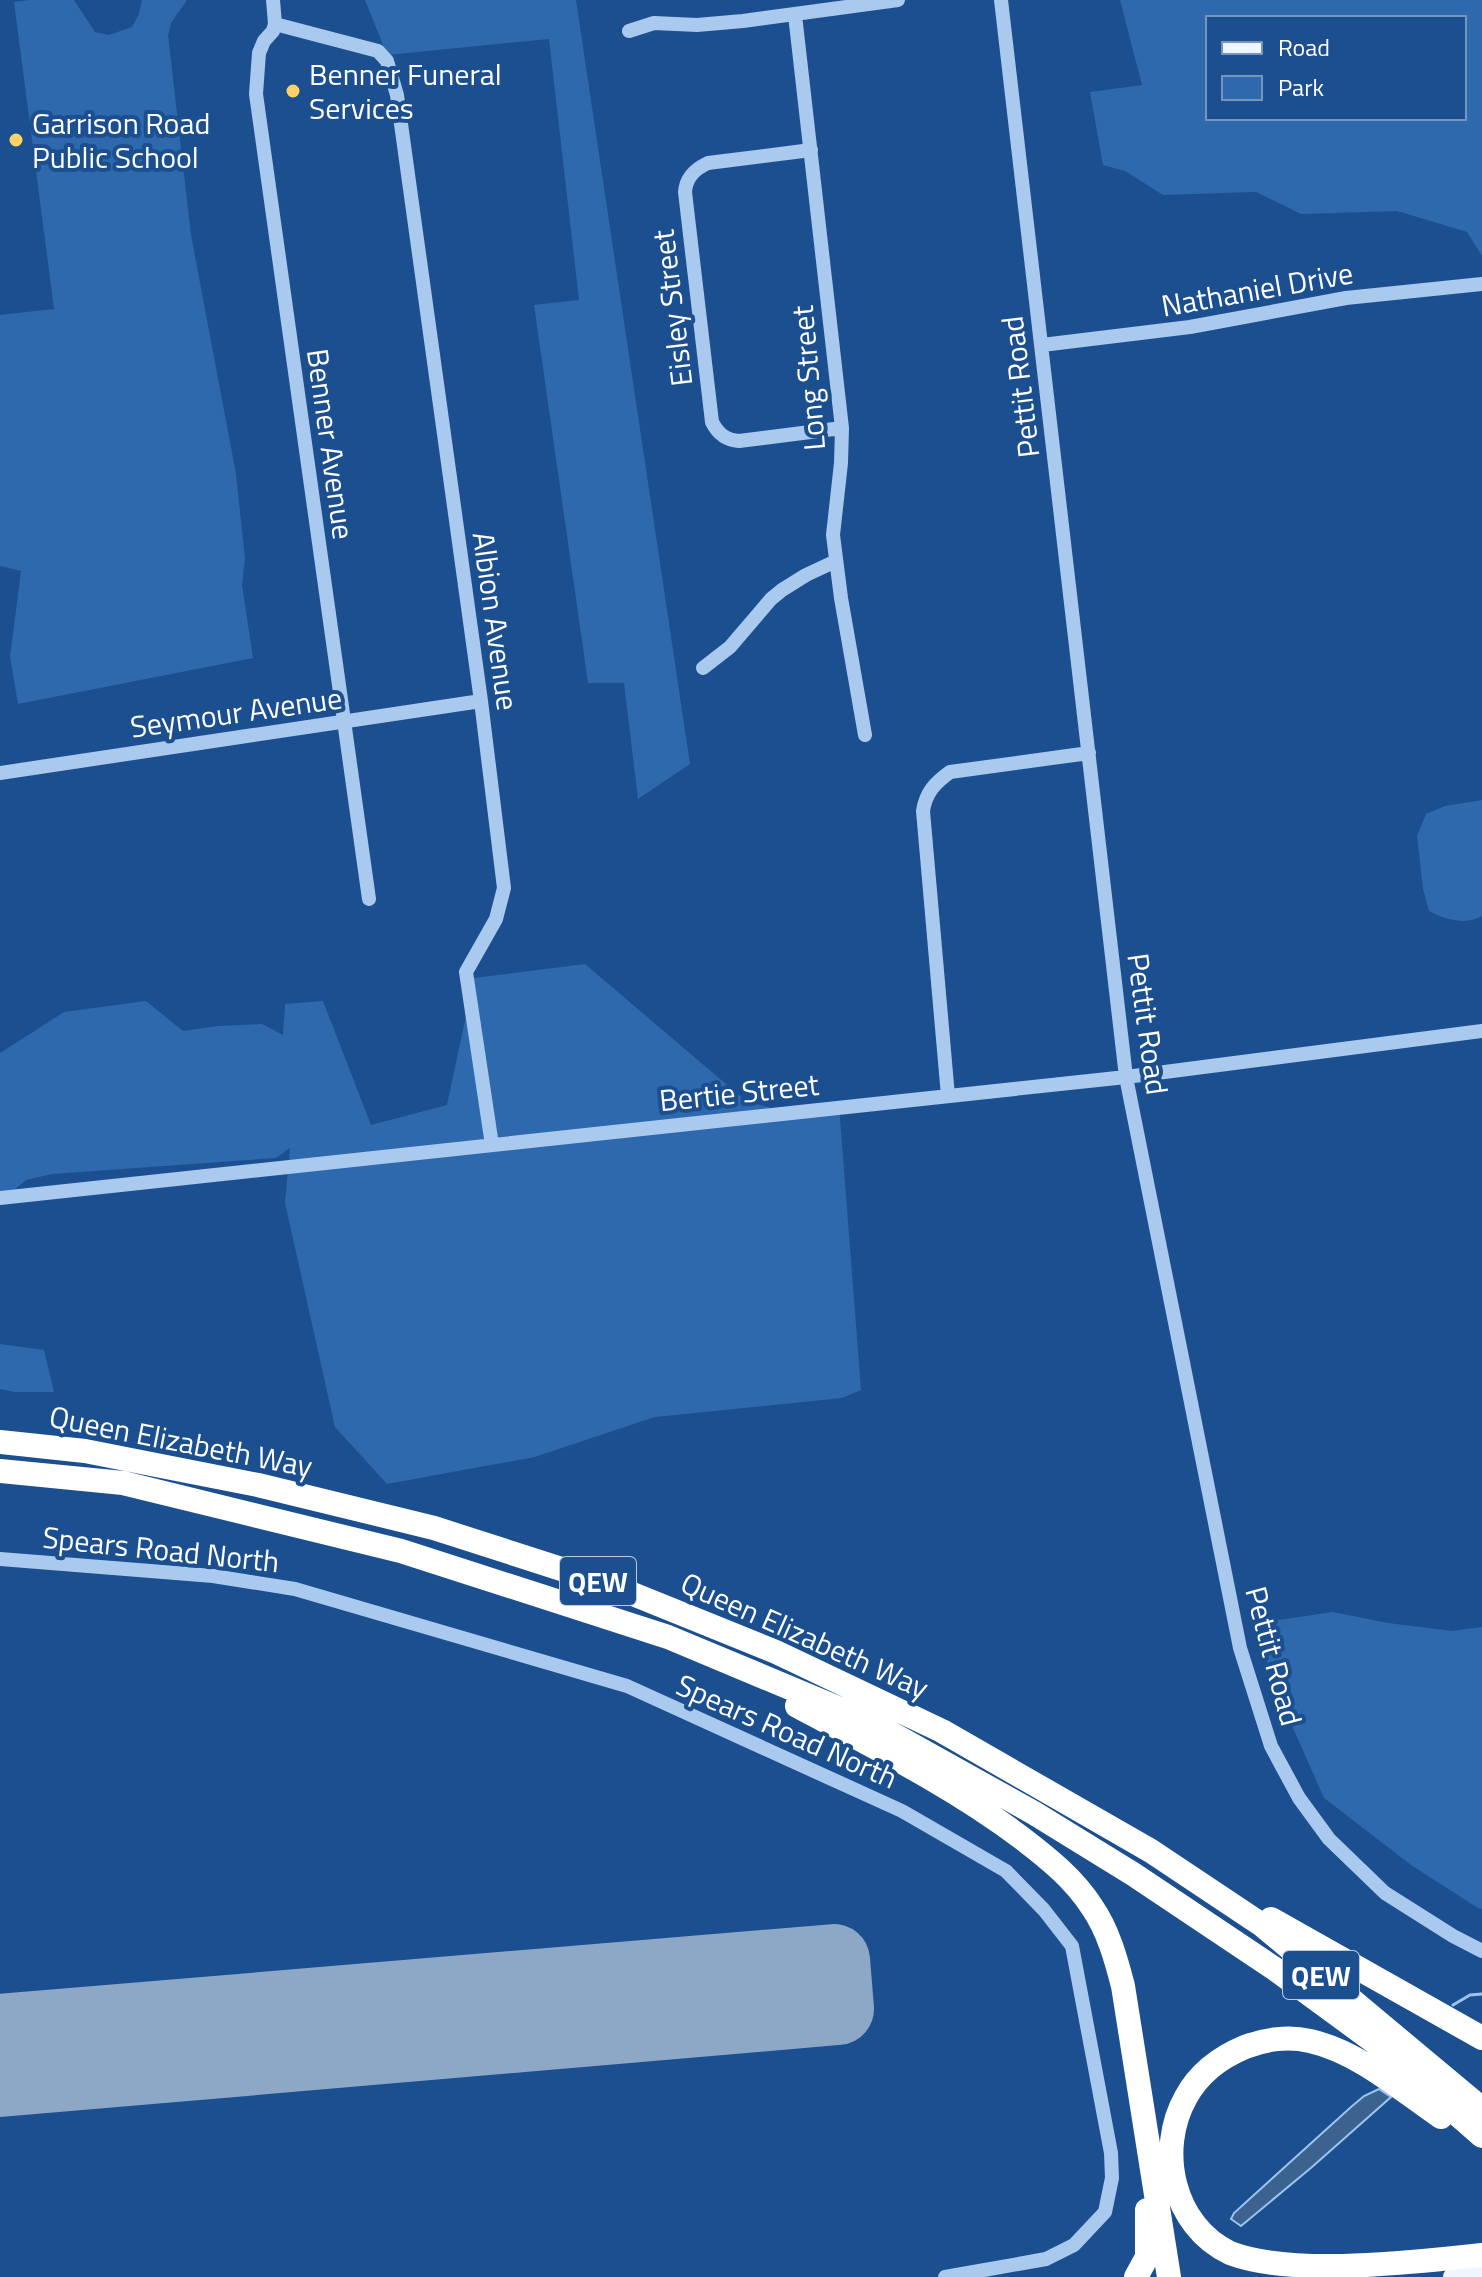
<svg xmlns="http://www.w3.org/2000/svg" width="1482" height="2277" font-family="'Titillium Web',sans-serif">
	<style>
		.green { fill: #2e69ad; fill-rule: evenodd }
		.water { fill: #3c6290; stroke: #9cc4f0; stroke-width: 2 }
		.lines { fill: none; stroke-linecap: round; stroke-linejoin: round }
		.stream { stroke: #9cc4f0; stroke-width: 3 }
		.runway { stroke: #8da7c7; stroke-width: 72 }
		.minor { stroke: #a9c9ee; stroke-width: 14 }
		.major { stroke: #f0f6ff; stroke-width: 20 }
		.highway { stroke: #fff; stroke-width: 24 }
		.poi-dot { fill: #ffd166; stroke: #1b4f8f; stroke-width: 3 }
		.labels { text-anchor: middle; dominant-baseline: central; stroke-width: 8; stroke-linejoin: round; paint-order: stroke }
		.shield { fill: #1b4f8f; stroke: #bbcadd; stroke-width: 2 }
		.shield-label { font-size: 28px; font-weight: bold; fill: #fff }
		.poi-label { font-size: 30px; fill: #fff; stroke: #1b4f8f; text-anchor: start }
		.street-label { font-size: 30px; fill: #fff; stroke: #1b4f8f }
	</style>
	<rect width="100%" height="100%" fill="#1b4f8f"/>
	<path class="green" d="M30 0H74L95 32 109 35 132 27 139 14 142 0H187L171 23 168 35 191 235 236 474 245 559 242 585 253 658 18 704 10 657 21 571 0 566V315L54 309 14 2Z
		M365 0H576L690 764 638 799 624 683H588L534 305 579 300 549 39 387 55Z
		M1120 0H1482V256L1467 232 1397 211 1301 214 1256 192 1163 195 1125 171 1103 165 1090 92 1142 85ZM1208 18H1464V118H1208Z
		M1482 800V916C1466 926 1444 919 1429 911L1423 889 1417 836 1426 814 1445 806Z
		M585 964 746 1101 782 1111 839 1105 861 1390 842 1398 655 1417 535 1457 387 1484 335 1427 285 1203 290 1148 276 1158 52 1174 26 1180 0 1202V1053L64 1012 146 1001 183 1031 218 1026 262 1024 283 1035 285 1004 323 1001 371 1125 447 1105 474 978Z
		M0 1344 44 1350 54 1392H15L0 1389Z
		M1333 1612 1388 1623 1452 1631 1482 1627V1909L1478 1908 1411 1865 1324 1798 1269 1674 1263 1642 1271 1621Z"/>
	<path class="water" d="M1379 2089 1391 2097 1312 2167 1241 2226 1231 2219 1234 2213 1351 2107 1364 2096Z"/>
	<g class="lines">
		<path class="stream" d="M1453 2005 1470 1995 1482 1994"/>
		<path class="runway" d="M0 2030 834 1960 838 2009 0 2081"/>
		<path class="minor" d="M273 0 275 24 273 31 264 41 259 53 256 94 369 899
			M1001 0 1126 1077 1240 1648 1271 1746 1299 1798 1329 1839 1385 1893 1453 1936 1482 1951
			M795 15 842 428 841 463 833 535 841 598 865 735
			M275 24 378 51 387 61 397 95 481 701 504 888 496 919 466 972 492 1145
			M629 31 654 23 697 25 743 21 898 0
			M811 150 708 163C695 169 686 177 685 192L712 422C718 434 726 440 739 441L842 428
			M1042 345 1190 327 1346 298 1482 284
			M703 668 730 647 771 599 782 590 806 575 836 561
			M0 773 481 701
			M948 1096 923 811C926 792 935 783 950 772L1089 753
			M0 1198 1126 1077 1482 1031
			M0 1559 213 1576 295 1589 627 1686 902 1811 1006 1871 1044 1910 1072 1946 1111 2153 1112 2178 1105 2212 1074 2245 1046 2259 945 2277"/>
		<path class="major" d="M1453 2277 1482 2273"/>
		<path class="highway" d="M0 1442 85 1451 258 1485 434 1528 608 1584 776 1652 942 1731 1151 1851 1262 1925 1482 2109
			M0 1471 123 1483 401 1551 668 1637 869 1721 1034 1813 1133 1874 1275 1969 1376 2043 1482 2136
			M797 1706C874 1747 953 1786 1023 1839 1049 1859 1074 1879 1092 1907 1108 1930 1116 1959 1123 1986L1169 2277
			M1271 1919 1482 2038
			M1441 2117C1401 2090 1359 2052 1310 2041 1289 2036 1265 2039 1245 2047 1221 2057 1199 2073 1186 2097 1156 2150 1173 2226 1230 2253 1293 2277 1413 2262 1482 2255
			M1136 2277 1147 2257V2210"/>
	</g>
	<g class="poi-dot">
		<circle cx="293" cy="91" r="8"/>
		<circle cx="16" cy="140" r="8"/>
	</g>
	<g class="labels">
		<g class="shield">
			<rect x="560" y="1557" width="76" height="48" rx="6"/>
			<rect x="1283" y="1951" width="76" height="48" rx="6"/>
		</g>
		<g class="shield-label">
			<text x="598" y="1581">QEW</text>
			<text x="1321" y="1975">QEW</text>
		</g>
		<g class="poi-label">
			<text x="309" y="74">Benner Funeral<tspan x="309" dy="34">Services</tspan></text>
			<text x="32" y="123">Garrison Road<tspan x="32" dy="34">Public School</tspan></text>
		</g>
		<g class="street-label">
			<text transform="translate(1257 289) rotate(-10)">Nathaniel Drive</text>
			<text transform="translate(672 308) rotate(-97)">Eisley Street</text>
			<text transform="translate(808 378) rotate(-95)">Long Street</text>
			<text transform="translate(1020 387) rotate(-97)">Pettit Road</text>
			<text transform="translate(331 444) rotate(82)">Benner Avenue</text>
			<text transform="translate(496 621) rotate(82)">Albion Avenue</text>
			<text transform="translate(236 712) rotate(-8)">Seymour Avenue</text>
			<text transform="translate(1148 1024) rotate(82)">Pettit Road</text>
			<text transform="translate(739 1092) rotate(-6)">Bertie Street</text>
			<text transform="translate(181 1441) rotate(11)">Queen Elizabeth Way</text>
			<text transform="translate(161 1549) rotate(6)">Spears Road North</text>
			<text transform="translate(805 1635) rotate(24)">Queen Elizabeth Way</text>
			<text transform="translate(1274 1656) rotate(75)">Pettit Road</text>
			<text transform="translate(787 1731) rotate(24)">Spears Road North</text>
		</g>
	</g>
	<rect x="1206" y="16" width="260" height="104" fill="#1b4f8f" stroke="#7695bc" stroke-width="2"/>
	<rect x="1222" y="42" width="40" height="12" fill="#f0f6ff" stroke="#7695bc" stroke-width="2"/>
	<text x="1278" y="56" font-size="24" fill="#ffffff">Road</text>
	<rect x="1222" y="76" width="40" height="24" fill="#2e69ad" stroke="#7695bc" stroke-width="2"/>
	<text x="1278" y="96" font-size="24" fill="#ffffff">Park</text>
</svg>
